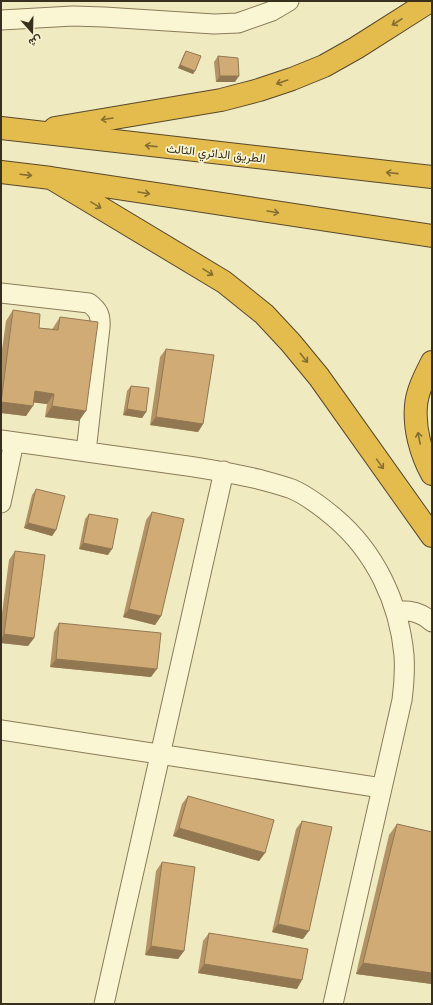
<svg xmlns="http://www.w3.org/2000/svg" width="433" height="1005" font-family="'Libre Baskerville',Vazirmatn,serif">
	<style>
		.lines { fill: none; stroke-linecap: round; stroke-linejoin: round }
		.minor-casing { stroke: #8a7b58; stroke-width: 21 }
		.highway-casing { stroke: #57482c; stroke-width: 24 }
		.minor { stroke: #faf6d4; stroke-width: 19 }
		.highway { stroke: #e3bc4d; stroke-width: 22 }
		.wall { fill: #b39365 }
		.shaded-wall { fill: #927852 }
		.building { fill: #d0ab75; stroke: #927852 }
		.oneway { stroke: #866e33 }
		.labels { text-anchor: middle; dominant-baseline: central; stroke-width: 3.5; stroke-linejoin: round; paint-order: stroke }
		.street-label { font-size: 12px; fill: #392f1d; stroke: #f7f3d1 }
	</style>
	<rect width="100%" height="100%" fill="#f0eac1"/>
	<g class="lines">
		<g class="minor-casing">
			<path id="minor" d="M1 20 73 16 104 17 214 24 238 23 272 11 289 1
				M1 293 89 303C98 310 101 315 100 327L86 452
				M1 440C56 448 111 455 166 463 197 467 227 472 258 479 269 482 281 485 292 489 308 496 322 507 335 518 375 552 399 602 404 655 405 670 404 685 402 700L333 1004
				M1 503 14 442
				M396 611C410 610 421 612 432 622
				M1 730 382 788
				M104 1004 224 471"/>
		</g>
		<g class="highway-casing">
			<path id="highway" d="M1 128 432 177
				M55 128 221 100 259 90 292 79 324 66 356 48 430 1
				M1 172 51 178 432 236
				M51 178 224 282 264 314 291 343 319 377 432 536
				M432 362C425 376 417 391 416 406 414 429 421 454 432 474"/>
		</g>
		<use href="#minor" class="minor"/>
		<use href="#highway" class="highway"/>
	</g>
	<path class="wall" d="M186 51 195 71 193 74 178 68 184 54Z
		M218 56 235 82H216L214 62Z
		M13 310 39 328 52 329 53 328 60 317 79 421 45 417 47 404 34 402 26 416 1 413V357L6 321Z
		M166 349 203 424 198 432 150 425 160 357Z
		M131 386 146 412 142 418 123 415 127 391Z
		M36 489 56 530 52 536 24 528 32 495Z
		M152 512 161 616 155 625 123 617 146 520Z
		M89 514 108 555 79 549 85 519Z
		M15 551 34 638 28 646 1 643V621L9 560Z
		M59 623 151 677 50 667 54 632Z
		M188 796 265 853 259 861 173 836 182 804Z
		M302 821 303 939 272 932 296 829Z
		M397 824 432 832V984L356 974 389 835Z
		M162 862 184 951 178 959 145 955 156 871Z
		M209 933 297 989 198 973 203 941Z"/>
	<path class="shaded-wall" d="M180 65 195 71 193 74 178 68Z
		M220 76H239L235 82H216Z
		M35 391 54 394 47 404 28 402Z
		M1 402 33 406 26 416 1 413Z
		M52 406 86 411 79 421 45 417Z
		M127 409 146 412 142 418 123 415Z
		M156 417 203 424 198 432 150 425Z
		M28 523 56 530 52 536 24 528Z
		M83 543 112 549 108 555 79 549Z
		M129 609 161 616 155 625 123 617Z
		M4 634 34 638 28 646 1 643V639Z
		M56 659 157 669 151 677 50 667Z
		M179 828 265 853 259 861 173 836Z
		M278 924 309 931 303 939 272 932Z
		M151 946 184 951 178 959 145 955Z
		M363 963 432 973V984L356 974Z
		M204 964 302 980 297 989 198 973Z"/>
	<path class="building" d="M186 51 201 56 195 71 180 65Z
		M218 56 238 58 239 76H220Z
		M13 310 40 314 39 328 58 330 60 317 98 322 86 411 52 406 54 394 35 391 33 406 1 402Z
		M166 349 214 355 203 424 156 417Z
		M131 386 149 388 146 412 127 409Z
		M36 489 65 496 56 530 28 523Z
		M152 512 184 519 161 616 129 609Z
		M89 514 118 519 112 549 83 543Z
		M15 551 45 555 34 638 4 634Z
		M59 623 161 633 157 669 56 659Z
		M188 796 274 820 265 853 179 828Z
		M302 821 332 827 309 931 278 924Z
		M397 824 432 832V973L363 963Z
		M162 862 195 867 184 951 151 946Z
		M209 933 308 949 302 980 204 964Z"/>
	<defs><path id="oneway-shaft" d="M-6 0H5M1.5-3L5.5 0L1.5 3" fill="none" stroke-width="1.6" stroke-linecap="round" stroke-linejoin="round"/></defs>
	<g class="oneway">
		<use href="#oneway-shaft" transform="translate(397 22) rotate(147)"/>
		<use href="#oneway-shaft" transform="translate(282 82) rotate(161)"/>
		<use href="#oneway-shaft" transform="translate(107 119) rotate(171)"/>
		<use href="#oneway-shaft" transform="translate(151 146) rotate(-174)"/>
		<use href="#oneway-shaft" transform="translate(392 173) rotate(-174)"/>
		<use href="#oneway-shaft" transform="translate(26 175) rotate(7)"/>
		<use href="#oneway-shaft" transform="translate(144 193) rotate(9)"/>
		<use href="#oneway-shaft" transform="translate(96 205) rotate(31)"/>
		<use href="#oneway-shaft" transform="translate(273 212) rotate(9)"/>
		<use href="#oneway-shaft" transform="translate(208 272) rotate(32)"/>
		<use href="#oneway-shaft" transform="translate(304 358) rotate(51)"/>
		<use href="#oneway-shaft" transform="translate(419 438) rotate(-101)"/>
		<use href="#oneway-shaft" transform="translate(380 464) rotate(55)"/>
	</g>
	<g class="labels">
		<g class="street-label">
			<text transform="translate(216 153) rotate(6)">الطريق الدائري الثالث</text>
		</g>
	</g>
	<rect width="433" height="1005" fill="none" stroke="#392f1d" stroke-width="4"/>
	<g transform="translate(32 32) rotate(160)" stroke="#f7f3d1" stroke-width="3" paint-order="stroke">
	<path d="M0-3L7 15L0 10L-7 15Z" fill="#392f1d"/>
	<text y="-6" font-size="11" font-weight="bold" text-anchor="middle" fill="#392f1d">ش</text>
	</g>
</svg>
